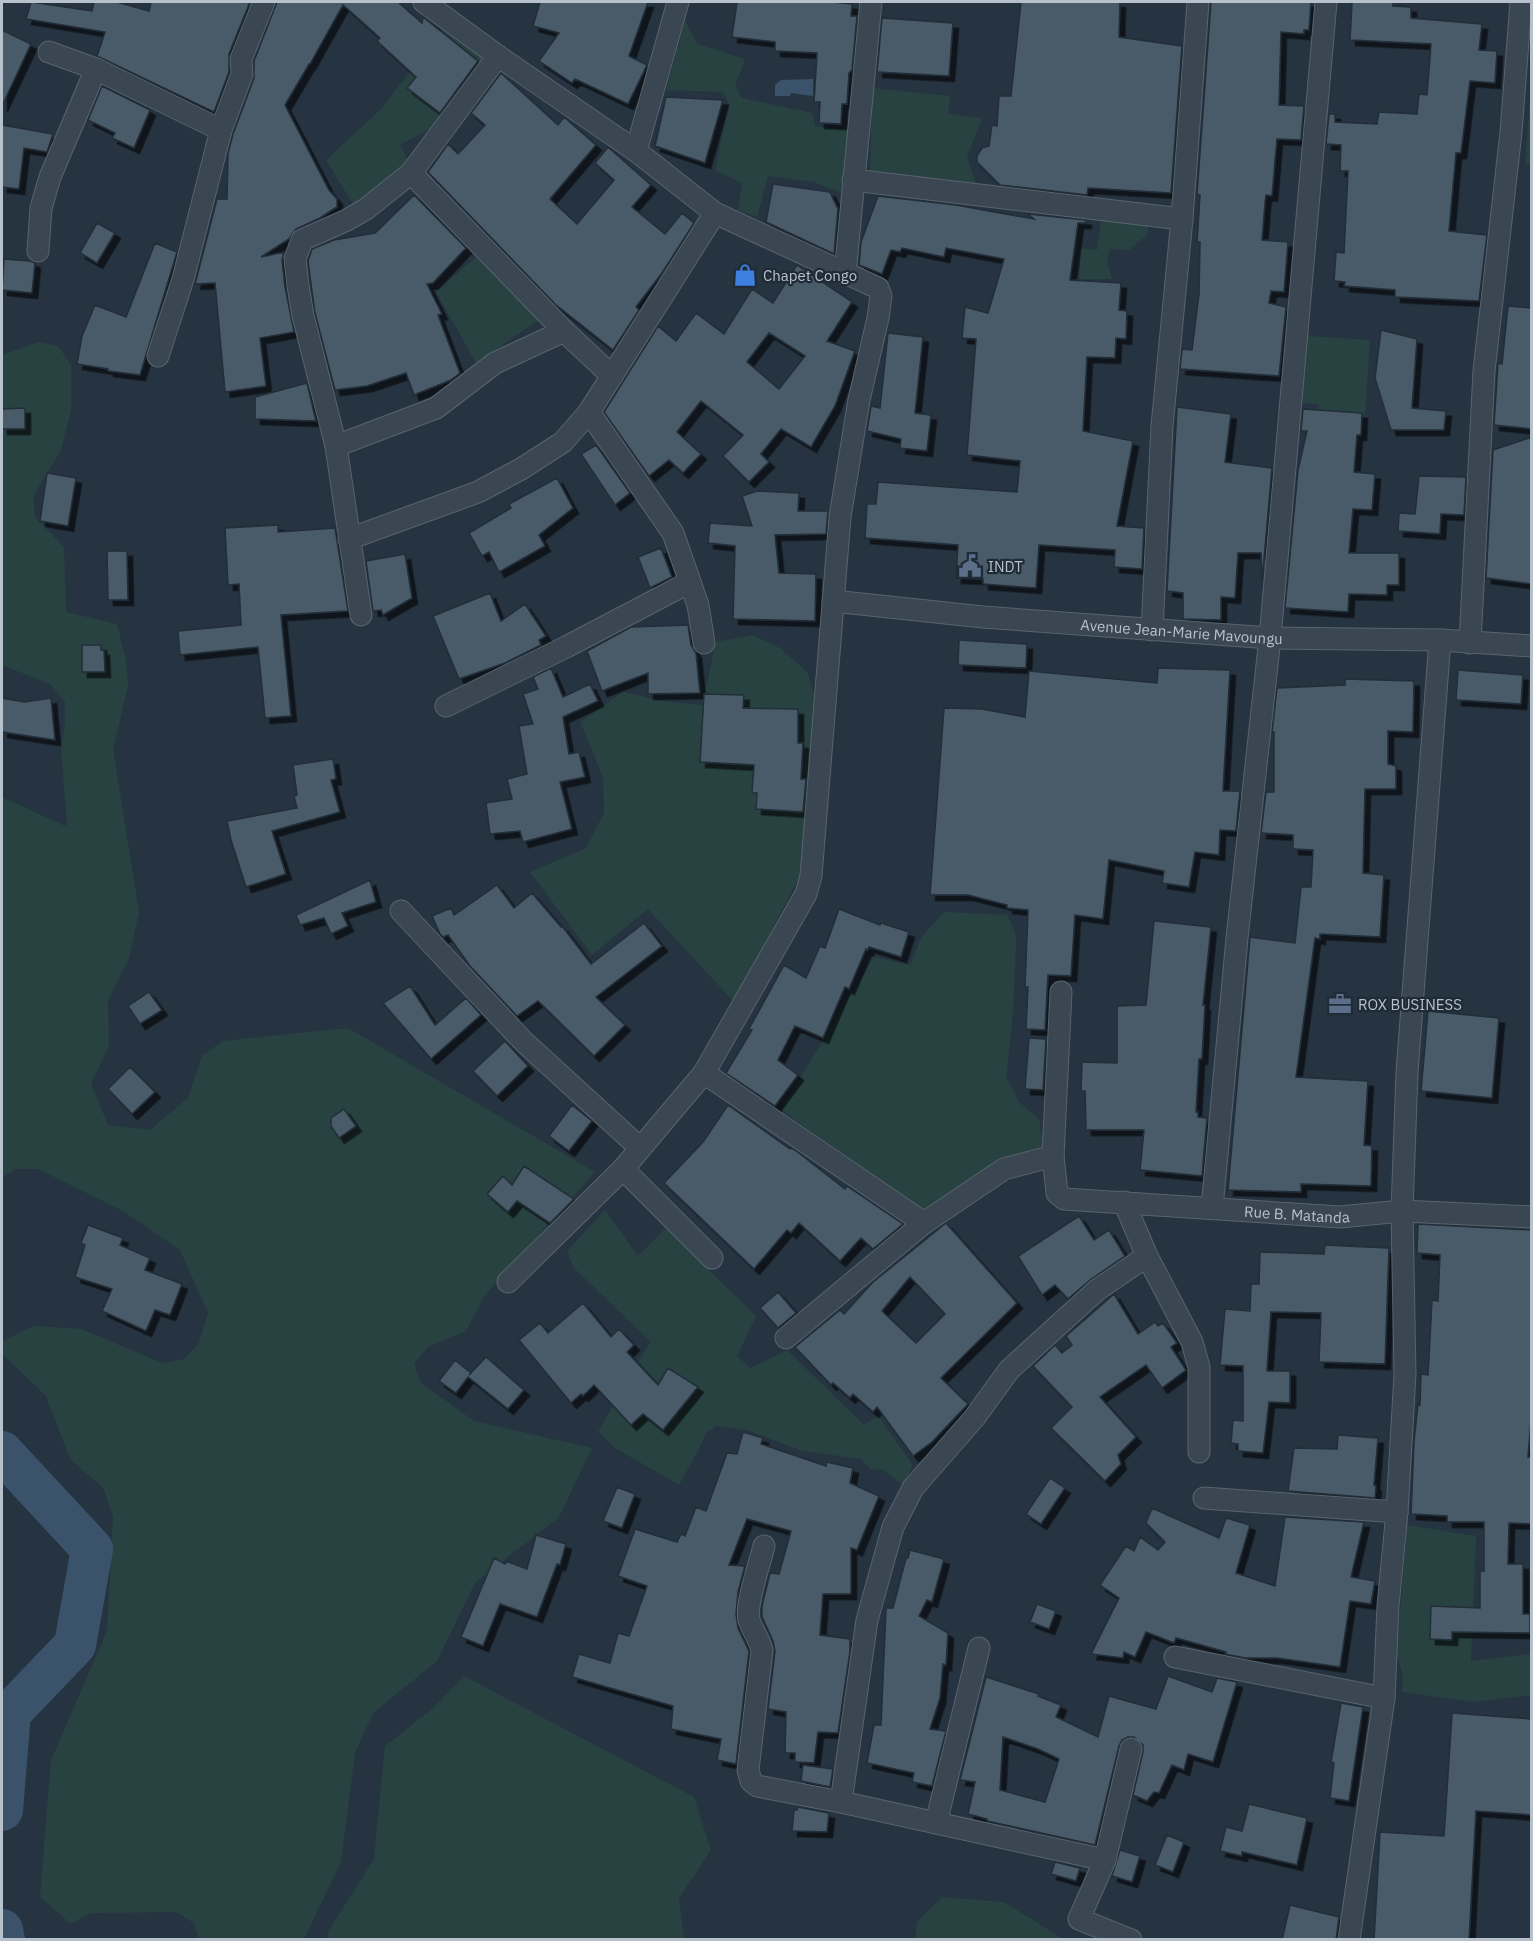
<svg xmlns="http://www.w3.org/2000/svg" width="1533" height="1941" viewBox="0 0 1533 1941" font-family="'IBM Plex Sans',sans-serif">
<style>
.green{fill:#284242}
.water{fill:#3b536a}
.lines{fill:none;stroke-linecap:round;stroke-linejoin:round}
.river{stroke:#3b536a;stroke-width:42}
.building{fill:#4a5a67;stroke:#212d38;stroke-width:1.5;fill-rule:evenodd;filter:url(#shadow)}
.street-casing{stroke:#58646e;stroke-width:23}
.street{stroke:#3a4651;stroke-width:21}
.labels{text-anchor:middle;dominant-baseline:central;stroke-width:4.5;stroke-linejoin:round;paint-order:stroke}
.poi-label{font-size:15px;fill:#b7c1cb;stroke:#1f2b36;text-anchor:start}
.street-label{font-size:15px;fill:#b7c1cb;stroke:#1f2b36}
</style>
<defs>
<filter id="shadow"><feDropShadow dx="5.5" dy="5.5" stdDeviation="0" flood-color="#0009"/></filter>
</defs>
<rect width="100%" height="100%" fill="#263441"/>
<path class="green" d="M685 20 697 44 745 59 735 86 742 98 812 113 815 126 841 130 854 125 844 194 814 182 768 176 757 217 738 210 742 183 715 170 729 104 726 97 721 92 666 90Z
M444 29 487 59 437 125 400 145 410 165 355 207 326 160 379 111Z
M1531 84V165L1525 164Z
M872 88 950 96 948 114 982 118 967 157 977 186 870 173Z
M1102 215 1149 219 1147 235 1129 250 1110 249 1107 262 1112 279H1079L1081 248 1097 250Z
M480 254 540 319 476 363 436 292Z
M1307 336 1370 340 1365 415 1319 412V404L1302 403Z
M38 342 58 346 71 365V411L60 452 33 496 35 517 64 547 66 612 117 624 126 661 128 686 113 749 139 912 129 958 108 1001 109 1046 91 1084 108 1125 150 1130 188 1098 202 1056 223 1041 348 1028 595 1172 485 1295 466 1331 428 1347 414 1364 421 1383 474 1421 592 1448 559 1517 475 1583 437 1661 373 1713 355 1753 341 1862 304 1939H199L194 1923 176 1912 91 1913 71 1924 40 1897 51 1760 107 1631 113 1517 104 1489 70 1459 46 1396 2 1354V1341L34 1326 81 1329 162 1363 184 1359 199 1343 208 1313 180 1250 123 1211 38 1169H15L2 1178V797L67 827 61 747 65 725V702L50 684 2 665V355Z
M752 635 780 648 808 673 814 695 800 876 734 1002 648 909 592 955 530 872 586 848 604 813 603 777 580 722 623 692 664 701 702 705 716 642Z
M944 912 1007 915 1015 931 1016 942 1013 1013 1006 1077 1019 1102 1039 1119 1044 1149 919 1214 781 1109 874 957 910 965 921 938Z
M605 1210 638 1256 666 1228 756 1316 737 1356 750 1368 787 1350 864 1425 878 1415 912 1464 906 1487 883 1470 870 1469 861 1459 802 1451 747 1430 716 1426 706 1433 699 1449 679 1485 615 1448 598 1432 641 1357 651 1342 573 1267 567 1251Z
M1407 1525 1476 1536 1471 1661 1531 1654V1695L1474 1702 1402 1692 1403 1677 1397 1654Z
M464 1676 694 1797 711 1850 679 1898 684 1939H327L329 1930 374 1859 385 1746 431 1710Z
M942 1897 1004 1902 1063 1939H915L917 1922Z"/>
<path class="water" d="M813 79V96L791 93 790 96H775V85L781 80Z"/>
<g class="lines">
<path class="river" d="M2 1452 92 1549 75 1645 10 1713 2 1810
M2 1930 4 1940"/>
</g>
<path class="building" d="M31 2 92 11 94 2H117L149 11 151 2H250L229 54V72L214 112 97 56 105 32 26 19Z
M277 2H398L422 23 423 17 478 61 440 113 407 88 416 77 377 41 380 38 343 5 310 64H309L285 105 329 190 337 199V207L320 218 296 229 289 239 261 257 284 252 282 260 285 287 294 332 260 338 266 386 225 392 215 283 195 284 217 199H227L228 153 233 134 254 78V61Z
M540 2H648L629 56 647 65 628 104 575 79 572 83 539 61 559 33 533 26Z
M737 2H832L852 4 851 16H857L852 70 849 73 847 104H842L841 124 819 123 820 102H814L817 53 775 51V42L732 37Z
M1021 2H1120L1119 37 1182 46 1171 193 1088 188 1087 195 1000 185 977 162V156L982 148 989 146 992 125 997 126 999 96H1011Z
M1211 2H1311L1309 30H1304V34L1281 32 1279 105 1304 106 1301 140 1277 139 1272 196 1266 195 1265 203 1262 240 1288 242 1284 292 1271 291 1269 303 1286 307 1279 376 1180 369 1182 349 1192 350 1199 294 1200 242H1197L1200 195 1197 194Z
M1352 2H1393V6L1411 7V18L1482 24 1479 50 1497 51 1495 83 1470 81 1461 153H1456L1449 231 1487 235 1479 301 1395 297V290L1344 286 1345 282 1334 281 1336 252 1344 253 1348 171H1340L1341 145 1326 144 1329 114H1335V122L1377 124 1379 112 1417 114 1419 94 1427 95 1431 44 1350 40Z
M882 18 953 23 949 76 877 72Z
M2 30 31 44 2 106Z
M501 73 558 125 564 117 596 145 550 199 577 224 614 180 595 163 608 147 651 185 632 207 665 234 682 213 694 223 662 273 636 307 639 310 613 350 556 305 428 172 448 144 458 154 485 125 471 113Z
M102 86 150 110 134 148 112 138 115 133 88 120Z
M666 97 723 100 705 163 655 146Z
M2 125 53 134 47 152 24 148 19 189 2 187Z
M773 184 830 192 838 209 834 254 766 222Z
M414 195 466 248 433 283 427 284 442 314 438 315 460 373 451 380 414 395 406 373 367 386 335 390 315 313 311 284 308 261 312 249 334 240 375 233Z
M878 196 956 205 1034 219 1028 214 1086 220V223H1078L1070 280 1121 283 1119 310 1127 311 1126 339 1116 338 1115 358 1087 357 1083 431 1133 441 1117 526 1144 528 1142 569 1114 567 1115 550 1039 545 1036 588 983 584V579L956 578 958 545 865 538 867 504H876L878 482 1017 492 1020 461 967 455 976 339 962 338 965 307 988 313 1004 259 946 248 944 257 902 248 900 252 891 250 882 274 859 265 861 242Z
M97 223 115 233 97 263 80 253Z
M155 243 177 252 140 375 108 371V369L77 364 82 336 95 305 126 317Z
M4 259 30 261 35 263 32 293 2 290Z
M797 265 852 302 827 341 855 351 835 406 811 447 781 429 761 454 769 462 749 482 723 456 743 435 701 401 677 432 701 454 683 473 669 460 649 476 604 412 658 326 676 341 696 313 724 334 752 289 773 303ZM769 333 805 356 779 389 747 362Z
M1508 306 1532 308V429L1494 425 1498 363 1502 364Z
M1381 330 1417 339 1412 408 1446 411 1444 430H1391L1375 378Z
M888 333 923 337 915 413 931 415 927 451 900 448 901 439 867 431 871 406 880 408Z
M307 383 316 421 255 419V397Z
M1177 407 1231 414 1225 462 1272 468 1262 582 1261 553H1238L1235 598 1221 597V620L1183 619V593L1167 591Z
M25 408V429H2V409Z
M1303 409 1362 413 1361 435H1357L1354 472 1375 474 1372 510 1353 509 1349 553H1399V585H1387V595L1349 594 1348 612 1285 608 1298 470 1307 431H1301Z
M1532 437V584L1486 578 1493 450Z
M596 445 630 493 615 505 581 454Z
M47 473 76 478 68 526 40 521Z
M1419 476 1466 477 1464 515 1441 514 1440 534 1398 531 1399 513 1415 514Z
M557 478 573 508 539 535 545 546 499 572 489 552 482 556 469 533 511 508 509 504Z
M757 491 799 493 798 511H828L826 534 775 535 779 573 816 574 815 621 733 619 735 546 708 543 710 523 752 526 742 496Z
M278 525V532L335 528 348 611 281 615 291 716 265 718 258 647 180 655 178 631 241 625 239 584 228 585 225 528Z
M661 548 672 577 650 588 638 557Z
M107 551H127L128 600H108Z
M405 554 412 598 383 615 381 610 373 611 366 561Z
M490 593 501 621 525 604 546 636 539 640 541 645 505 663 459 679 433 616Z
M688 625 691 645 696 653 700 693 648 694V673L602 691 587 651 631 627Z
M959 640 1027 644 1026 668 958 665Z
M82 645H101V650H104L105 672H82Z
M551 668 563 697 590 684 598 701 563 717 569 754 579 752 585 777 560 782 572 829 523 842 520 831 490 834 486 803 512 799 507 779 527 774 519 726 533 724 523 694 538 689 533 677Z
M1158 668 1230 670 1223 791H1240L1236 831 1220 830 1219 855 1195 852 1189 887 1162 883 1164 871 1109 860 1103 919 1075 915 1071 976 1048 975 1045 1030 1026 1029 1028 987H1025L1028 910 1007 908V905L968 895H930L944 708 982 709 1025 717 1029 671 1157 683Z
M1458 670 1523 675 1521 704 1456 700Z
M1345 679 1414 681 1413 732 1388 731V764L1396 766V789H1365L1363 873 1384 875 1380 937 1320 934V939L1315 938 1296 1077 1368 1081 1364 1145 1372 1146 1371 1186 1301 1184V1192L1228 1190 1250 937 1295 943 1301 887H1311L1313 850 1293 849V835L1261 833 1266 792H1274V732H1272L1277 688 1345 685Z
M704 694 744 695 743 708 798 709V743H803L801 779H806L803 812 756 809 757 793H752L754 765 700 762Z
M2 698 24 702 51 698 55 740 2 732Z
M333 759 336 779 331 780 340 812 272 831 286 874 246 887 231 840 227 821 297 808 294 796 297 795 293 765Z
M370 880 376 902 342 913 348 926 331 934 324 918 300 925 296 915Z
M497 885 514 908 532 893 561 927 562 926 591 964 644 923 662 946 596 997 625 1025 594 1056 538 1001 517 1016 470 966 448 935 443 937 440 934 432 916 451 908 454 915Z
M839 909 880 925 881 923 909 932 901 957 869 947 868 950 866 949 849 989 845 987 823 1038 795 1026 778 1060 798 1075 775 1106 726 1073 752 1030 749 1029 784 965 806 978 820 946 825 948Z
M1154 921 1211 927 1203 1005H1205L1202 1059H1199L1196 1112H1198V1117L1207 1118 1202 1176 1140 1170 1144 1130H1086L1085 1091H1081L1082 1062 1117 1063V1006L1146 1005Z
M410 986 435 1025 466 998 481 1015 431 1059 383 1003Z
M149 992 162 1010 140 1024 128 1006Z
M1428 1011 1499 1018 1492 1098 1421 1091Z
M1029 1038 1046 1039 1043 1090 1025 1089Z
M505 1041 528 1066 497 1096 473 1071Z
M130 1067 155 1092 132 1114 108 1089Z
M572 1105 592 1121 569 1151 549 1136Z
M728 1105 790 1149 791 1148 795 1150 845 1189 847 1186 903 1224 873 1249 861 1238 840 1261 799 1223 791 1233 787 1230 754 1269 664 1183 703 1142Z
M344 1109 356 1126 339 1138 331 1126V1118Z
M524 1166 574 1199 550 1223 517 1201 508 1212 487 1194 503 1176 512 1185Z
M1079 1216 1094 1240 1109 1230 1125 1256 1090 1280 1068 1299 1055 1285 1042 1295 1018 1256Z
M946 1223 1017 1303 941 1378 968 1404 932 1442 913 1456 877 1407 873 1412 853 1394 850 1398 833 1383 831 1385 795 1347 840 1310 844 1314 873 1282ZM910 1277 945 1314 916 1343 882 1311Z
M1418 1224 1532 1230V1409L1528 1457H1532V1524L1509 1523 1508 1564H1523V1614H1530V1633L1452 1632V1640L1430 1639 1431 1606 1480 1608V1571H1484V1522H1447V1516L1411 1514 1414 1442 1418 1404 1420 1405 1421 1374 1428 1375 1432 1300 1438 1301 1440 1255 1417 1253Z
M88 1225 123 1238 120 1245 150 1258 145 1270 182 1284 170 1315 155 1310 146 1331 102 1311 112 1289 75 1277 85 1245 81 1243Z
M1325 1245 1389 1248 1385 1364 1319 1362 1321 1313 1271 1312 1267 1371H1290V1403L1269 1402 1263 1453 1238 1451V1444L1231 1443 1233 1420 1243 1421V1366L1220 1365 1225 1309 1250 1311 1251 1284H1259L1260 1252 1324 1254Z
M778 1292 796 1313 778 1328 760 1308Z
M1114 1294 1138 1334 1155 1322 1158 1326 1163 1323 1177 1343 1171 1347 1186 1370 1162 1388 1146 1365 1100 1397 1136 1437 1118 1455 1121 1464 1105 1481 1051 1428 1072 1407 1033 1366 1055 1345 1062 1353 1072 1345 1066 1336Z
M583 1303 611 1337 619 1329 634 1345 627 1352 658 1385 668 1368 698 1387 663 1430 643 1414 631 1425 594 1385 583 1396 581 1394 571 1403 519 1340 540 1323 548 1333Z
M486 1357 524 1390 508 1409 468 1377 456 1393 439 1381 455 1360 471 1373 469 1375Z
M743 1432 763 1438 761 1444 826 1466 827 1462 853 1468 850 1483 879 1496 857 1550 851 1548V1594H823L820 1635 850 1639V1651L838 1733 818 1732 814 1763 795 1762V1753H785L786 1712 768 1709 775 1651 773 1641 762 1617V1606L770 1573 779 1574 791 1531 747 1519 729 1565 745 1566 738 1592 736 1614 738 1628 749 1651 736 1764 717 1760 721 1739 671 1729 673 1706 572 1677 579 1654 610 1663 618 1633 629 1636 647 1586 618 1576 635 1529 677 1542 681 1534 685 1536 696 1507 706 1511 727 1453 737 1454Z
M1338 1435 1378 1438 1374 1485 1376 1486 1375 1498 1288 1491 1294 1448 1337 1449Z
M1050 1478 1065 1488 1041 1524 1026 1514Z
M617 1487 635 1494 622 1528 603 1521Z
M1152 1508 1219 1538 1226 1518 1250 1525 1236 1573 1275 1586 1285 1517 1364 1522 1351 1577 1375 1581 1371 1604 1350 1601 1340 1667 1277 1658H1245L1225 1654 1226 1652 1176 1638 1174 1643 1146 1632 1135 1657 1124 1652 1123 1658 1091 1654 1119 1598 1100 1585 1126 1546 1134 1551 1140 1537 1158 1550 1165 1542 1146 1523Z
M536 1535 566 1544 560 1565 557 1564 537 1617 500 1604 483 1646 461 1637 494 1558 505 1564 506 1561 527 1569Z
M910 1550 944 1559 932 1602 927 1600 919 1616 948 1633 946 1665 943 1664 940 1698 930 1729 946 1731 932 1786 912 1782 914 1773 867 1763 874 1725H881L886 1608H893L906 1558H908Z
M1037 1604 1056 1611 1049 1629 1030 1622Z
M1168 1676 1212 1692 1217 1678 1237 1682 1213 1762 1188 1754 1184 1770 1172 1765 1159 1793 1154 1792 1147 1801 1133 1795 1143 1752V1745L1134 1737H1128L1122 1740 1119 1746 1095 1845 987 1821V1819L968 1814 975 1782 960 1780 986 1677 1039 1694 1038 1696 1061 1705 1056 1717 1098 1737 1109 1696 1156 1709ZM1003 1737 1038 1749 1059 1759 1045 1802 1000 1790Z
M1341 1703 1363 1707 1349 1801 1330 1798 1334 1763 1331 1762Z
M1452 1713 1532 1719V1815L1476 1811 1469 1940H1374L1380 1832 1444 1836Z
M803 1765 833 1769 830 1787 801 1781Z
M1249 1804 1307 1818 1297 1865 1242 1852V1856L1220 1851 1226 1827 1242 1831Z
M798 1807 829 1813 827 1832 792 1831 794 1810H797Z
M1167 1835 1184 1842 1173 1872 1155 1865Z
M1120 1850 1140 1856 1132 1882 1112 1876Z
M1055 1862 1080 1868 1076 1881 1051 1874Z
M1290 1905 1339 1917 1336 1940H1282Z"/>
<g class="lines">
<g class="street-casing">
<g id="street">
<path d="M424 2 498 56 636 151 715 213 878 288 881 296 878 318 859 400 840 517 811 876 806 894 704 1073 623 1169 508 1282"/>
<path d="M49 52 96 69 221 130"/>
<path d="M636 151 678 2"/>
<path d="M411 173 564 331 612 376"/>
<path d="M853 180 1182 219"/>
<path d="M38 251 41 208 50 177 96 69"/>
<path d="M845 274 871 2"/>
<path d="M158 356 183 279 221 130 242 74 241 59 264 2"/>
<path d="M589 412 673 533 698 605 704 643"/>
<path d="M336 446 436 408 495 363 564 331"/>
<path d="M349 539 478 492 521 469 563 442 589 412 715 213"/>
<path id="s1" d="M833 601 983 617 1270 638 1440 640 1532 646"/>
<path d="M361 615 336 446 303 316 298 286 295 259 302 240 347 220 366 209 411 173 498 56"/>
<path d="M1152 630 1162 426 1182 219 1198 2"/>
<path d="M1470 643 1484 371 1511 132 1521 2"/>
<path d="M446 706 566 647 690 582"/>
<path d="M401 911 523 1041 640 1148"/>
<path id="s2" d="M1061 992 1053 1156 1057 1193 1064 1199 1340 1217 1402 1211 1532 1217"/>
<path d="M704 1073 924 1223"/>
<path d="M623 1169 712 1258"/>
<path d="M1124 1202 1147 1256 1192 1342 1199 1367V1452"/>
<path d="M1212 1208 1237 938 1270 638 1326 2"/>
<path d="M786 1338 924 1223 1004 1169 1053 1156"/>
<path d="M1204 1498 1397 1512"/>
<path d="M764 1546C760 1563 745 1604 749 1620 752 1630 759 1639 762 1650L748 1770 751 1781 757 1786 841 1802 1105 1860 1079 1919 1131 1940"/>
<path d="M1175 1657 1384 1698"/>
<path d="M841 1802 867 1620 893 1527 913 1488 975 1417 1009 1370 1097 1290 1147 1256"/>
<path d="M936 1823 979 1648"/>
<path d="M1105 1860 1131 1749"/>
<path d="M1349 1940 1384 1698 1388 1606 1397 1512 1405 1374 1402 1211 1407 1072 1440 640"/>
</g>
</g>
<use href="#street" class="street"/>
</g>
<defs>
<g id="shop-bare" transform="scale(1.8)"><path d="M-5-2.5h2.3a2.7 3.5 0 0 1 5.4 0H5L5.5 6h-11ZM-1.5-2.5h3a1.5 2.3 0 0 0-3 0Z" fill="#3f7fe0" stroke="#1f2b36" stroke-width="2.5" paint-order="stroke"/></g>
<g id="civic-bare" transform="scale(1.8)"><path d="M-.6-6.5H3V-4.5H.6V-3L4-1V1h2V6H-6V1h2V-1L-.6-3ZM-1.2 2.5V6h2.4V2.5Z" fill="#5c6f8a" stroke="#1f2b36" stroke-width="2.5" paint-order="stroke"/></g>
<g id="office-bare" transform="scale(1.8)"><path d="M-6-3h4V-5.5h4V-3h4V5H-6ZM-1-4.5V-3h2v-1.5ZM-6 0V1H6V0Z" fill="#5c6f8a" stroke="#1f2b36" stroke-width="2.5" paint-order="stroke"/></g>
</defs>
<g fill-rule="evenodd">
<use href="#shop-bare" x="745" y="275"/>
<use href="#civic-bare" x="970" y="566"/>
<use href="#office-bare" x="1340" y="1004"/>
</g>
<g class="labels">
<g class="poi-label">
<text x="763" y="275">Chapet Congo</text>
<text x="988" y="566">INDT</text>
<text x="1358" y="1004">ROX BUSINESS</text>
</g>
<g class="street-label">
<text stroke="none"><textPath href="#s1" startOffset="350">Avenue Jean-Marie Mavoungu</textPath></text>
<text stroke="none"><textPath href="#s2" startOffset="444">Rue B. Matanda</textPath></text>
</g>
</g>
<rect width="1533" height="1941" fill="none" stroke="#b7c1cb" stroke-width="6"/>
</svg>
